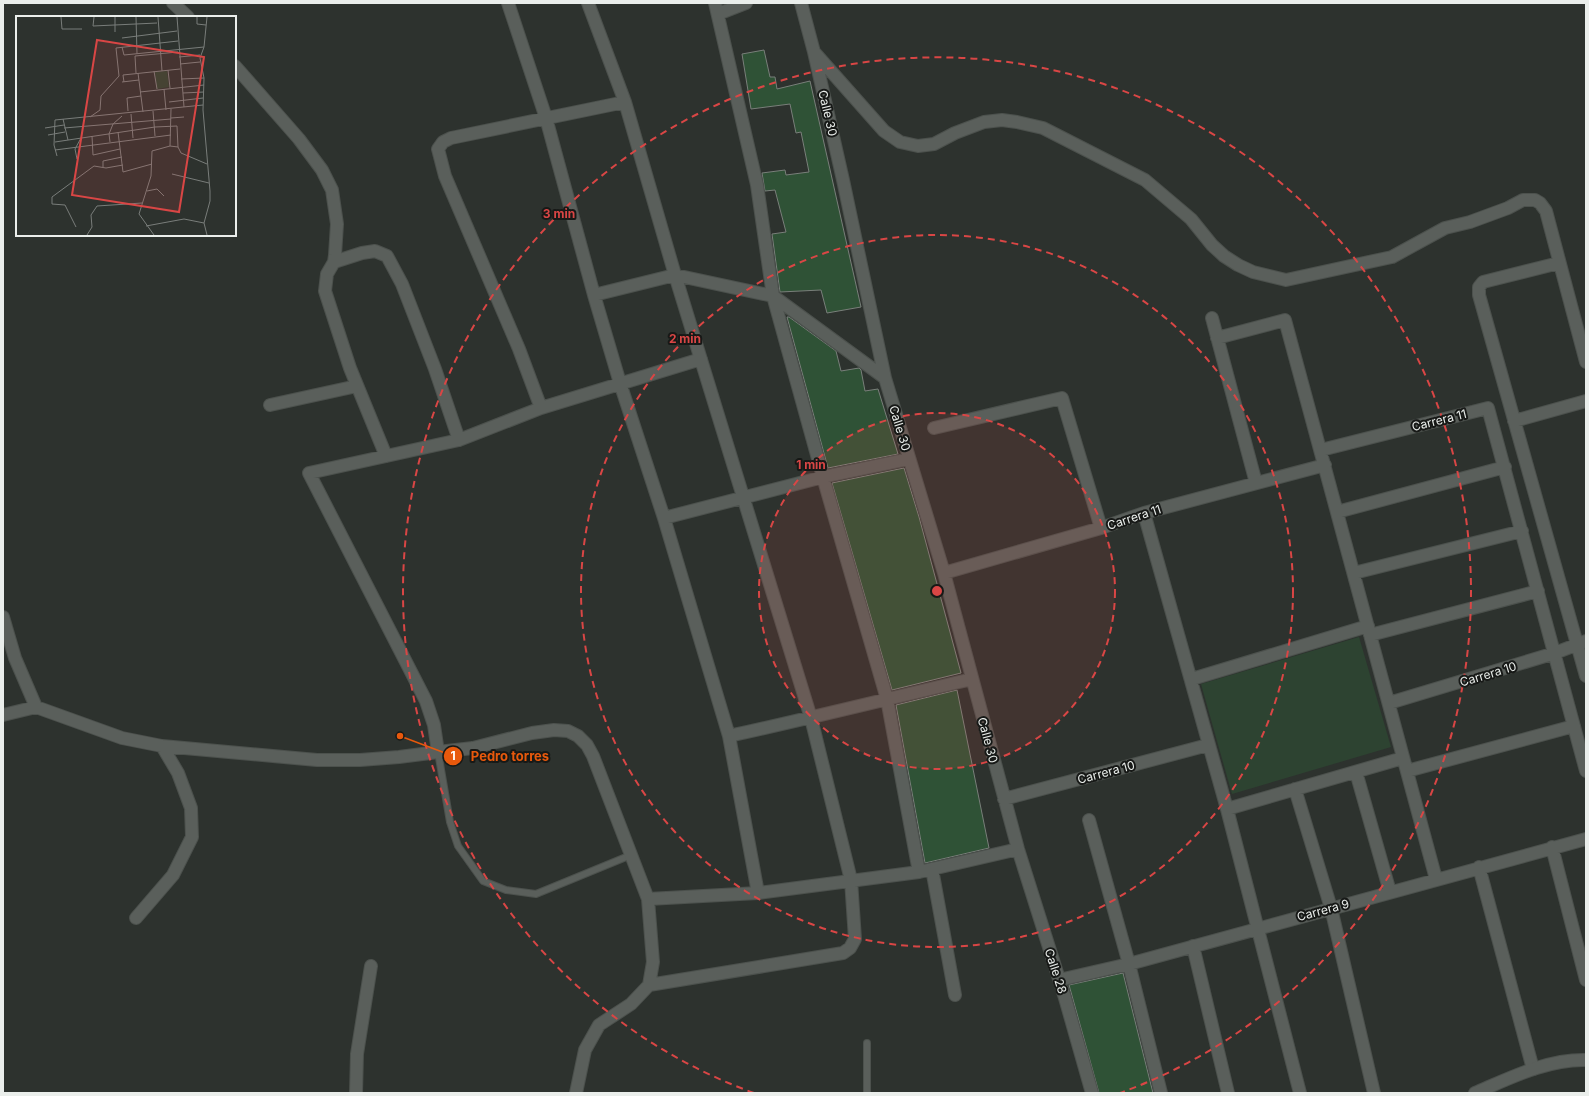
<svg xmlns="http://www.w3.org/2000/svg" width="1589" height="1096" viewBox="0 0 1589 1096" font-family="Inter,sans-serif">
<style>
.green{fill:#2d4331}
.building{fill:#2f5236;stroke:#797f7a}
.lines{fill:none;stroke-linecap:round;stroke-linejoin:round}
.lane-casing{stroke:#4c514d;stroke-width:8}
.street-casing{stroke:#4c514d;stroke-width:14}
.secondary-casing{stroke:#4c514d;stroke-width:14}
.lane{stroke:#5a5f5b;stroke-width:6}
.street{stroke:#5a5f5b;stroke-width:12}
.secondary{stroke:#5a5f5b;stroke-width:12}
.ring{fill:none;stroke:#d94645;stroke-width:2;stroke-dasharray:7 5}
.labels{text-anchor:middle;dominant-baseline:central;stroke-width:4;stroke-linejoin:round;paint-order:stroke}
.street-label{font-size:12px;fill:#eaeeeb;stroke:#171917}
.inset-road{fill:none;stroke:#797d7a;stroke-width:1}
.view{fill:#d94645;fill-opacity:0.15;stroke:#d94645;stroke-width:2}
.inset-edge{fill:none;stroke:#eaeeeb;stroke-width:2}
.centre{fill:#d94645;stroke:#171917;stroke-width:2}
.ring-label{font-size:12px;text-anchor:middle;font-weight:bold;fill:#d94645;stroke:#171917;stroke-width:4;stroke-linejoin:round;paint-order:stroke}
.leader{fill:none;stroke:#e8590c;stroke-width:1.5}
.callout-dot{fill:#e8590c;stroke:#171917;stroke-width:1.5}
.mark-label{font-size:12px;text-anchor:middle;font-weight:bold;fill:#fff}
.callout-label{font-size:13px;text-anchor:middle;font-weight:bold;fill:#e8590c;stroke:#171917;stroke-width:4;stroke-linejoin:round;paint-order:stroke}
</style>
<rect width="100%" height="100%" fill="#2d322e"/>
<path class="green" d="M1359 637 1391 747 1232 794 1201 684Z"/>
<path class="building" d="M764 50 770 77H775L777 89 810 81 861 307 827 313 821 290 780 292 772 234 786 232 775 190 765 191 762 173 785 170 786 175 809 172 801 132 796 133 790 104 751 109 742 54Z
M787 317H789L836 351 841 371 859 368 861 370 865 391 878 389 898 454 828 468Z
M904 468 919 517 961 673 892 690 832 483Z
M957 690 989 848 925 863 896 705Z
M1123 973 1153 1093H1099L1069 985Z"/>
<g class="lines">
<g class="lane-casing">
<path id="lane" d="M438 752 450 822 458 846 483 881 506 890 536 894 631 855
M867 1043V1093"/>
</g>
<g class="street-casing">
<path id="street" d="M173 3 188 17
M508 3 546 118 594 295 620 383 664 518 729 736 758 893
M588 3 625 102 675 275 811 718 851 880 855 939 850 948 843 953 649 985
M715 3 757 185 773 296 823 477 887 699 919 872
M801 3 814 52 843 180 885 378 944 573 1018 849 1065 998 1092 1093
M718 14 746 3
M814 52 884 131 900 142 918 146 934 144 955 133 984 122 1002 120 1017 122 1043 128 1145 180 1191 219 1212 245 1224 256 1238 265 1253 272 1286 280 1392 257 1445 228 1470 222 1508 208 1523 200H1535L1540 203 1546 211 1586 362
M235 66 299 139 322 170 332 190 337 224 335 255 334 262 327 274 325 291 350 368 386 456
M334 262 362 253 375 251 387 256 402 284 435 369 459 440
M1559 263 1483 282 1479 287V295L1586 676
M594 295 675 275 773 296 885 378
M1212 318 1256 483
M1217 338 1285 320 1436 879
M270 405 357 386
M541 408 519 349 445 176 438 149 443 142 451 138 625 102
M1514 421 1586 401
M934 428 1062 398 1101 528
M1321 450 1488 408 1586 771
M1337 512 1505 467
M1144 513 1227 809 1300 1093
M664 518 823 477 909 459
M944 573 1101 528 1144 513 1325 465
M1354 573 1522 531
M3 617 15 658 36 707
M1370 635 1538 591
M1192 679 1368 626
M1389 703 1555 653 1586 641
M3 715 36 707 122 738 162 746 317 760H360L399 757 438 752 473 748 532 733 554 730 568 731 578 736 587 745 593 756 648 899 653 962 649 985 631 1004 599 1025 585 1050 576 1093
M729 736C811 718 891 698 972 679
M438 752 434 725 426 701 309 473 459 440 541 408 701 359
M1407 771 1574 726
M1356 772 1390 892
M1295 789 1331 908 1374 1093
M1004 799 1208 745
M1227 809 1403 758
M1089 820 1129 964 1161 1093
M1552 847 1586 980
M1479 867 1533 1069
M932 869 955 995
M648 899 758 893 919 872 1018 849
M136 918 173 875 192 837 191 808 178 773 162 746
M1193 946 1228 1093
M1059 980 1129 964 1586 839
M356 1093 357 1054 371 966"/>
</g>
<g class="secondary-casing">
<path id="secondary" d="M1475 1093C1510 1078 1547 1059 1586 1060"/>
</g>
<use href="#lane" class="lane"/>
<use href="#street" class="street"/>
<use href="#secondary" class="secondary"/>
</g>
<circle cx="937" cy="591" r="178" fill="#d94645" fill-opacity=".12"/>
<g class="ring">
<circle cx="937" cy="591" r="178"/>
<circle cx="937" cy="591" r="356"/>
<path d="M754 1093A534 534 0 1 1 1120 1093"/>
</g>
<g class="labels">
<g class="street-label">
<text transform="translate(828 113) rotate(77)">Calle 30</text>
<text transform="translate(1439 420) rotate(-14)">Carrera 11</text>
<text transform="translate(900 428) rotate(73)">Calle 30</text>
<text transform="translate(1134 517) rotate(-18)">Carrera 11</text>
<text transform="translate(1488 674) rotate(-17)">Carrera 10</text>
<text transform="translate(988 740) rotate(75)">Calle 30</text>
<text transform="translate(1106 772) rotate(-15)">Carrera 10</text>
<text transform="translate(1323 910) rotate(-15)">Carrera 9</text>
<text transform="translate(1056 971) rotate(72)">Calle 28</text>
</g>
</g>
<g transform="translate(16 16)">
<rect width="220" height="220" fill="#2d322e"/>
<path d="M151 55 153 71 141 73 139 56Z" fill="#2d4331"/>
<path class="inset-road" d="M45 1 46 13H66M78 1 77 10 141 7M99 1V16M120 1 121 38M142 1 146 55M161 1 168 91M181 1V8L190 9M106 22 161 15M106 31 108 39 188 31M163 41 184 39M164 48 184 46M152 54 154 72M138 55 141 73M120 57 119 40 162 36M122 57 127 96M165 63 188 62M106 66 123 64M108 66 107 59 164 53M148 73 150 94M124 76 188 69M167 77 188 76M153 86 187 82M112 95 111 82 125 80M137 95 139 120M115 98 117 122M74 101 84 94 85 80 103 60 100 32 162 25M155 102 168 101M47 103 52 124M29 112 48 109M48 112 155 103M102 116 107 156 136 148M32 119 49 116M76 120 77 139 104 133M39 126 139 111 161 110 162 131 165 137 191 148M94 126 93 118 97 108 106 100M154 130 155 93M39 134 155 119M41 140 38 129 39 104 187 89M61 143 59 133 65 122M87 151V145L106 141M156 158 193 167M131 175 141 173 148 180M130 210 168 203 188 207M60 211 49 189 36 188V181L78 150 90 152 107 149M71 219 76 211 75 199 81 190 126 187M138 219 123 198 135 160 136 135 154 130 162 131M191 219 188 207 194 185V175L187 94 188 62 184 42 188 31 191 1"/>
<path class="view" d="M81 24 188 41 163 196 56 179Z"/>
<rect width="220" height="220" class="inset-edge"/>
</g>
<circle cx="937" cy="591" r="6" class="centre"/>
<g class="ring-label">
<text x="559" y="218">3 min</text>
<text x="685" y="343">2 min</text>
<text x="811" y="469">1 min</text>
</g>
<path class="leader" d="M400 736L453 756"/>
<g class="callout-dot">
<circle cx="400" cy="736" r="4"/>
<circle cx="453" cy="756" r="10"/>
</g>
<g class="mark-label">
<text x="453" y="760">1</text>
</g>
<g class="callout-label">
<text x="510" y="761">Pedro torres</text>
</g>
<rect width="1589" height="1096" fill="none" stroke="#eaeeeb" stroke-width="8"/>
</svg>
